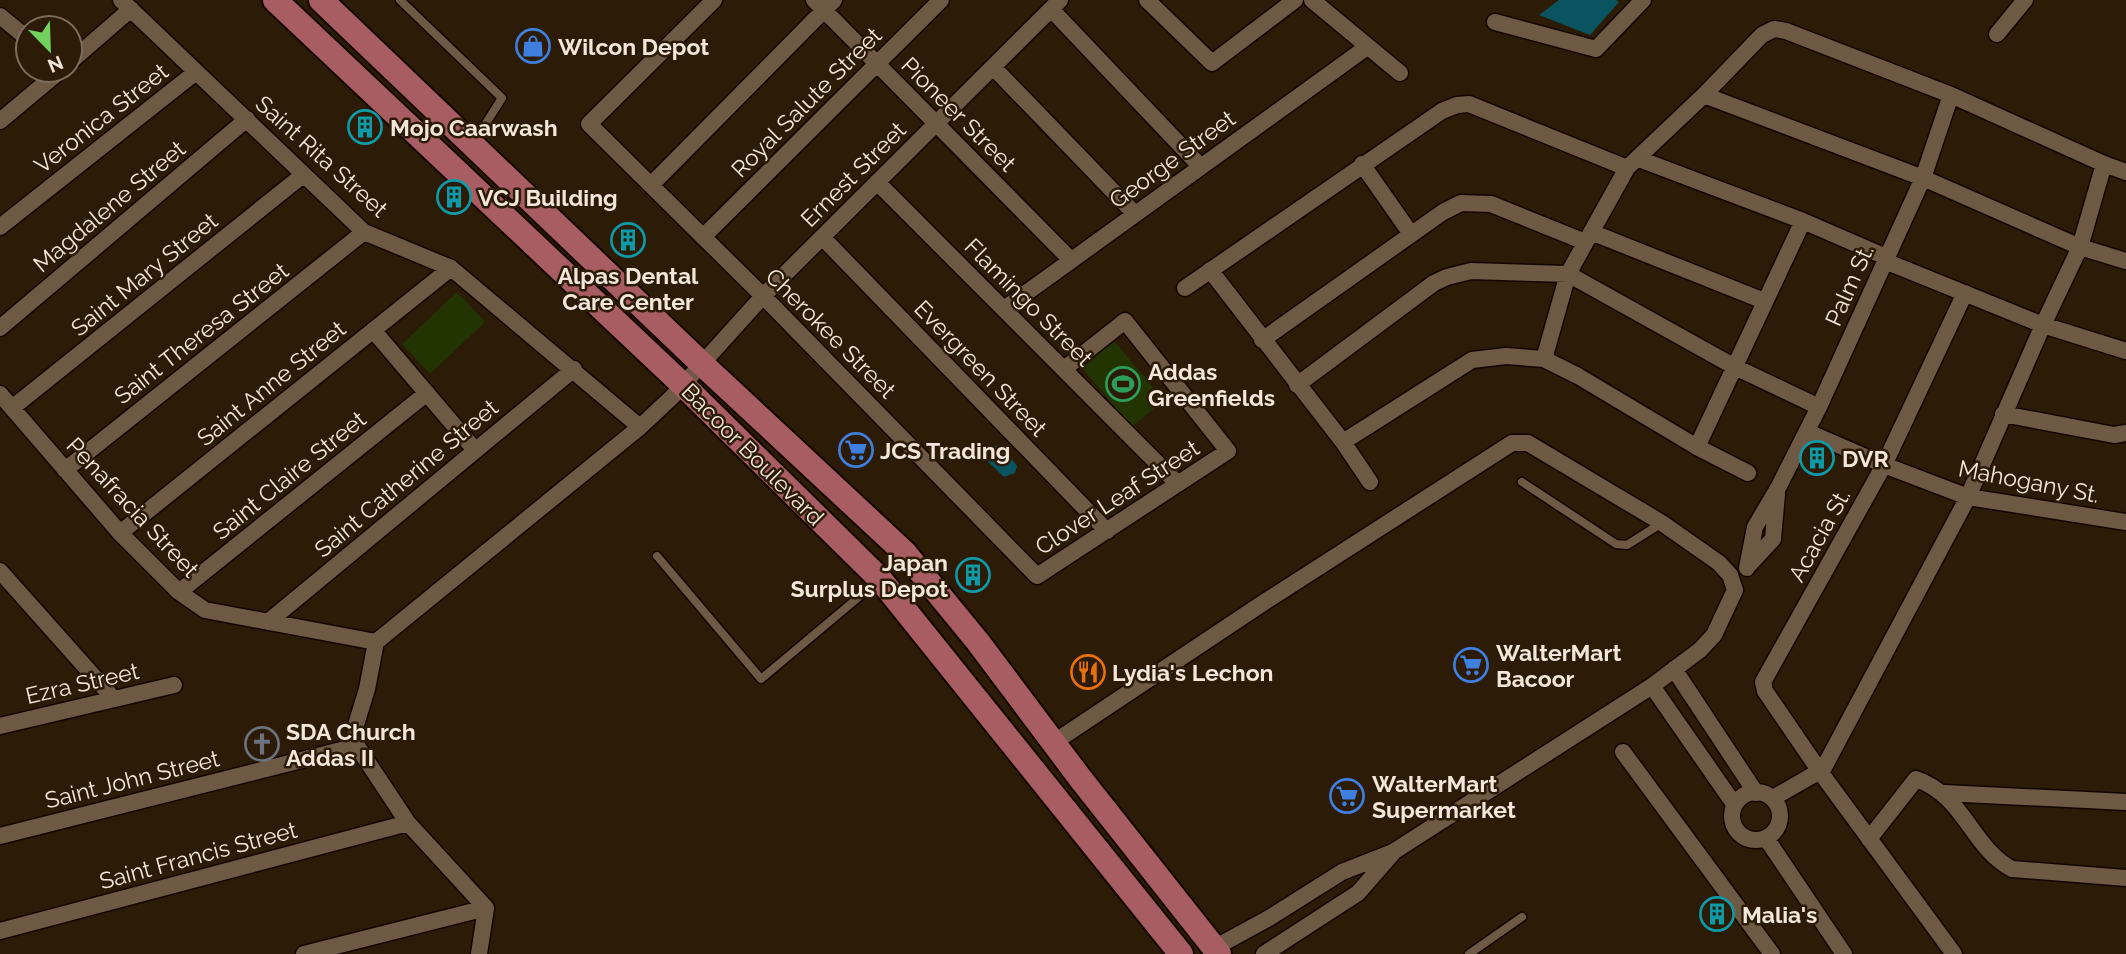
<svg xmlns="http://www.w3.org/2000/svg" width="2126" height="954" viewBox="0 0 2126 954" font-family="Raleway,sans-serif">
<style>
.green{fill:#223402}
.water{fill:#0a5462}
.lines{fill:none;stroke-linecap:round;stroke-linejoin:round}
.service-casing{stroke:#140500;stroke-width:11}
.minor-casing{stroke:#140500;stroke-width:19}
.primary-casing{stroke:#140500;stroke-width:28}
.service{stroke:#6d5944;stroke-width:8}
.minor{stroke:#6d5944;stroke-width:16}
.primary{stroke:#a75d61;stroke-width:24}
.labels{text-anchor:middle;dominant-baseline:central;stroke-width:5;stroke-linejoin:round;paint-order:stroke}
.poi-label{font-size:23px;font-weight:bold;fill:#f3e7db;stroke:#2c1b07;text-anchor:start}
.street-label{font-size:23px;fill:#f3e7db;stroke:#2c1b07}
</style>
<rect width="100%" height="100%" fill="#2c1b07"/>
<path class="green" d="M457 292 485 322 430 374 402 344Z
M1114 341 1164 400 1132 427 1082 368Z"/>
<path class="water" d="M1559 0H1616L1619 2 1590 35 1539 15Z
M996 445 1007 453 1017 466 1015 473 1004 477 982 456Z"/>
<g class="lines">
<g class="service-casing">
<path id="service" d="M400 0 502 98 474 142
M1522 482 1616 544 1627 545 1662 523
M657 556 761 679 878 581
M1469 954 1522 917"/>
</g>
<g class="minor-casing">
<path id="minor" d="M121 0 364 232 451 268 640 427
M714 0 589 124 763 296 1037 576 1228 451 1125 321 1064 369
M814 0 1071 260
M1147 0 1212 63 1295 0
M1312 0 1400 73
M1051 9 1201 167
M0 16 28 39
M1495 22 1596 49 1643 0
M1997 34 2025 0
M70 62 131 9
M993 67 1135 214
M1704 95 1923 178 2080 247 2126 261
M0 121 61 70
M1639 159 1803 221 1886 257
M1362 164 1411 234
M877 182 1178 484
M651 185 834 0
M0 227 196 72
M1591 232 1764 301
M703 237 941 0
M822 237 1107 531
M1885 261 2043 325 2126 351
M1210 270 1343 442 1370 482
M1185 288 1442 111 1457 105 1469 104 1627 168
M1004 309 1367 47
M0 328 247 119
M373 330 475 450
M1262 340 1443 212 1461 203 1491 204 1585 242
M1544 359 1568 274 1627 168 1704 95 1762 35 1774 29 1786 31 1951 95 2104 164 2126 172
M1297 385 1434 283 1447 277 1471 271 1568 274 1735 367 1819 407
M0 394 120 533 179 592 205 610 376 642
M12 408 303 175
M2003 414 2114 435 2126 433
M1808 432 1884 465 1968 497 2126 522
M1343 442 1472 360 1506 356 1544 359 1578 376 1697 447
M65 470 364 232
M1748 473 1697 447 1803 221
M120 533 451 268
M1747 567 1773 539 1777 494
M1747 568 1755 527 1778 488 1819 407 1923 178 1951 95
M0 571 113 698
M179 592 427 393
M268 622 574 369
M376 642 640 427 672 397 763 296 1060 0
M376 642 367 689 355 728 357 746 408 823 486 908 479 954
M1674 669 1756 793
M1652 686 1734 804
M0 726 174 685
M1053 743 1266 601 1512 443H1528L1662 523 1719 563 1730 575 1735 590 1714 635 1700 650 1652 686 1393 852 1342 872 1269 918 1214 948
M1623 752 1772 954
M1732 816a24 24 0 1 1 48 0a24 24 0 1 1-48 0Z
M1944 793 2126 802
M1773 798 1813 775 1821 773 1968 497 2043 325 2080 247 2104 164
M0 836 357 746
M1766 838 1844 954
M1869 839 1916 779C1965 796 1971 847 2012 869L2126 878
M0 931 408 823
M304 954 486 908
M1264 954 1358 893 1392 854
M1954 954 1821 773 1765 691 1763 682 1884 465 1965 293"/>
</g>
<g class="primary-casing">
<path id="primary" d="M275 0 682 384 880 579 1181 954
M321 0 702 364 905 553 978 642 1080 778 1219 954"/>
</g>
<use href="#service" class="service"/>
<use href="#minor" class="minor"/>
<use href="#primary" class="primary"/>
</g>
<defs>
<g id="shop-ring" transform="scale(1.75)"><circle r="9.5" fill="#2c1b07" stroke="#3f7fe0" stroke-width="1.5"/><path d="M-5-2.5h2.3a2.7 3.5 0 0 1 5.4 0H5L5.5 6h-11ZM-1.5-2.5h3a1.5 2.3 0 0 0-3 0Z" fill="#3f7fe0"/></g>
<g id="building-ring" transform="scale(1.75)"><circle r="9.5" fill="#2c1b07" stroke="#0f9aa8" stroke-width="1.5"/><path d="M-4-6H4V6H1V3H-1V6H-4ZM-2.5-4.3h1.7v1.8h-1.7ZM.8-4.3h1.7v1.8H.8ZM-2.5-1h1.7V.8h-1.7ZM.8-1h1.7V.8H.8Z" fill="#0f9aa8"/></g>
<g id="stadium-ring" transform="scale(1.75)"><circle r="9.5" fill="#2c1b07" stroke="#2e9e5b" stroke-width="1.5"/><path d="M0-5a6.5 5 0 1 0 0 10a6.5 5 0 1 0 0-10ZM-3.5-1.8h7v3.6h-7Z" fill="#2e9e5b"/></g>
<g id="supermarket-ring" transform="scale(1.75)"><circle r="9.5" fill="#2c1b07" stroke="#3f7fe0" stroke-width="1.5"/><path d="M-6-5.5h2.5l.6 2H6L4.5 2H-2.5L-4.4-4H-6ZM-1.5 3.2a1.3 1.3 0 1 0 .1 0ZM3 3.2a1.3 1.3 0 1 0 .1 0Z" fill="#3f7fe0"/></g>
<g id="restaurant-ring" transform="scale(1.75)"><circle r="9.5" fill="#2c1b07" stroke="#e8710a" stroke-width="1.5"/><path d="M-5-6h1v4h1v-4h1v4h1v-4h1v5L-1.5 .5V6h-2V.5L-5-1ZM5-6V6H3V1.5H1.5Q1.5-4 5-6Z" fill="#e8710a"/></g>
<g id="church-ring" transform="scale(1.75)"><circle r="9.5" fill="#2c1b07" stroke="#6b7280" stroke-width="1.5"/><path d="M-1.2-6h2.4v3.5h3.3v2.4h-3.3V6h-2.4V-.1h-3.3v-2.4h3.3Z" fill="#6b7280"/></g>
</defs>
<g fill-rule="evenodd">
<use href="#shop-ring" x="533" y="46"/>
<use href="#building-ring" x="365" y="127"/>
<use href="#building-ring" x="454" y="197"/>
<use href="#building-ring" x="628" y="240"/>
<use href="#stadium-ring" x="1123" y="384"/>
<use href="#supermarket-ring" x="856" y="450"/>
<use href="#building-ring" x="1817" y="458"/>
<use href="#building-ring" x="973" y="575"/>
<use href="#supermarket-ring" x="1471" y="665"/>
<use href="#restaurant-ring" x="1088" y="672"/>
<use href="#church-ring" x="262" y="744"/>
<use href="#supermarket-ring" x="1347" y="796"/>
<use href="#building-ring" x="1717" y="914"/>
</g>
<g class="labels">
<g class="poi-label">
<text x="558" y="46">Wilcon Depot</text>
<text x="390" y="127">Mojo Caarwash</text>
<text x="478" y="197">VCJ Building</text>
<text x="628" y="275" text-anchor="middle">Alpas Dental<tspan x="628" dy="26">Care Center</tspan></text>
<text x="1148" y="371">Addas<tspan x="1148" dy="26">Greenfields</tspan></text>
<text x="880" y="450">JCS Trading</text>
<text x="1842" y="458">DVR</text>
<text x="948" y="562" text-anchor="end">Japan<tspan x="948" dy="26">Surplus Depot</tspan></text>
<text x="1496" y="652">WalterMart<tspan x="1496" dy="26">Bacoor</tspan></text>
<text x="1112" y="672">Lydia's Lechon</text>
<text x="286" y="731">SDA Church<tspan x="286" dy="26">Addas II</tspan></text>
<text x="1372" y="783">WalterMart<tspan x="1372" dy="26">Supermarket</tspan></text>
<text x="1742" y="914">Malia's</text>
</g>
<g class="street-label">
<text transform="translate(806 102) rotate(-45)">Royal Salute Street</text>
<text transform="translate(959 114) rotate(45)">Pioneer Street</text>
<text transform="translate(101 118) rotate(-38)">Veronica Street</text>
<text transform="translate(322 156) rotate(42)">Saint Rita Street</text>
<text transform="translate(1172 159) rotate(-36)">George Street</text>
<text transform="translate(853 174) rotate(-45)">Ernest Street</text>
<text transform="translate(109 206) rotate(-40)">Magdalene Street</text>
<text transform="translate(144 274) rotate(-39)">Saint Mary Street</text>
<text transform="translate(1849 285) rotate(-66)">Palm St.</text>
<text transform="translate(1029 302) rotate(45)">Flamingo Street</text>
<text transform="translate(201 333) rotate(-38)">Saint Theresa Street</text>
<text transform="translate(831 333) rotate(45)">Cherokee Street</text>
<text transform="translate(981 368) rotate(46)">Evergreen Street</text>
<text transform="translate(271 383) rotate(-39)">Saint Anne Street</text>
<text transform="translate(753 454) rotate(45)">Bacoor Boulevard</text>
<text transform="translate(289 475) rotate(-39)">Saint Claire Street</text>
<text transform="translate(406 478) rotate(-40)">Saint Catherine Street</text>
<text transform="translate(2029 481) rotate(11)">Mahogany St.</text>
<text transform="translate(1117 497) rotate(-33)">Clover Leaf Street</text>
<text transform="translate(133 507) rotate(47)">Penafracia Street</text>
<text transform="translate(1819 535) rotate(-61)">Acacia St.</text>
<text transform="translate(82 683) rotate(-13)">Ezra Street</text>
<text transform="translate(132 779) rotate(-14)">Saint John Street</text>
<text transform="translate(198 855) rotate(-15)">Saint Francis Street</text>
</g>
</g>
<g transform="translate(49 49) rotate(157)"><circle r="33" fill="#2c1b07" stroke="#7c6d5c" stroke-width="2"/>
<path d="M0-5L12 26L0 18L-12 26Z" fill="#71d25e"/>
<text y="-10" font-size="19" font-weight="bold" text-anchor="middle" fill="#f3e7db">N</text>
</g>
</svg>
